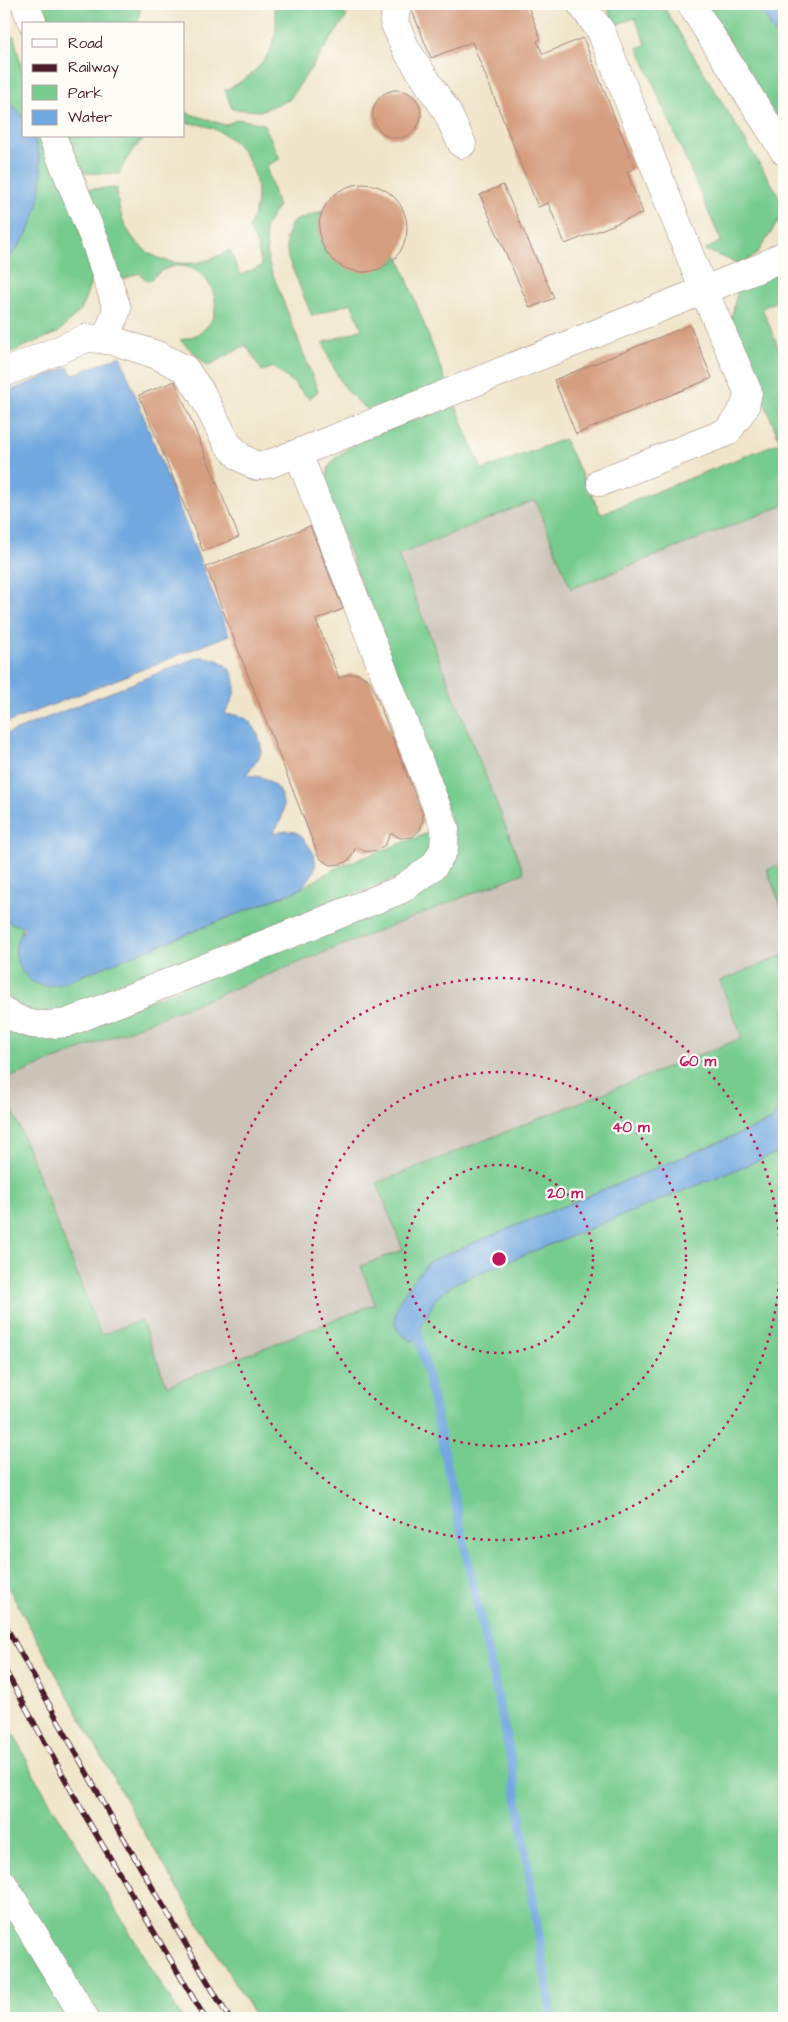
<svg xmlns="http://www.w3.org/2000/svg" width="788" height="2022" viewBox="0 0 788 2022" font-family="'Architects Daughter',sans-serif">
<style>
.industrial{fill:#cbc3b8}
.green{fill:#76cb8e;stroke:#60755c}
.water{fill:#71a8df;stroke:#5e6485}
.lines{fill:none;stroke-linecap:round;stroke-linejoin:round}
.stream{stroke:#71a8df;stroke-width:9}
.building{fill:#d59e80}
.minor-casing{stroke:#9d827a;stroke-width:29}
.minor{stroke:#fff;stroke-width:28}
.rail-casing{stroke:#4a1f2b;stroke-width:5.5}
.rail{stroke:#fdfcf7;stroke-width:4;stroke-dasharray:11;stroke-linecap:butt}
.ring{fill:none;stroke:#c2185b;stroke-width:2.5;stroke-dasharray:2.5 5}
.centre{fill:#c2185b;stroke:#fdfcf7;stroke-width:2.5}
.ring-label{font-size:15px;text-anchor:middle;font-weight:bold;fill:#c2185b;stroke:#fdfcf7;stroke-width:4.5;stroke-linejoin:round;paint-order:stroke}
</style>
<rect width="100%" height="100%" fill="#fdfcf7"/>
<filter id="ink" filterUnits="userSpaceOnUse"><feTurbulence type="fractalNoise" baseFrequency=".02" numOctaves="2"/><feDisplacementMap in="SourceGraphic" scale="10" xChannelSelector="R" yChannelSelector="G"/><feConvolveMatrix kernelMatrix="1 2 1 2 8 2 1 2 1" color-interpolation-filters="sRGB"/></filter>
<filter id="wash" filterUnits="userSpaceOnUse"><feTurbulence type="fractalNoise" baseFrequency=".0096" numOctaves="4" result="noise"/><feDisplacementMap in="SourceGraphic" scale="20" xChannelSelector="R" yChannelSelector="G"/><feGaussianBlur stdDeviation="1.12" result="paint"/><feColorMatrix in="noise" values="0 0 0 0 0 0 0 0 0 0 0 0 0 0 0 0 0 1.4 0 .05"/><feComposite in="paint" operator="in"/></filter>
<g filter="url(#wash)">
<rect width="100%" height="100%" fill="#f0e5ca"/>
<path class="industrial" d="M535 500 571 589 784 505V863L767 870 784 913V955L720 981 742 1038 377 1183 403 1250 376 1304 167 1386 141 1320 102 1335 4 1088V1080L524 873 398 555Z"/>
<path class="green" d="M36 4H141L138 24H41Z
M273 4H329L347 16 289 100 260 111 232 109 225 90C259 76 286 42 273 4Z
M606 4H662L784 204V213L756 255 740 264 705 250 721 241 638 48 646 44 635 18 615 25Z
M706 4H758L784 50V130Z
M14 36 24 78V118L4 95V39Z
M184 112 225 125 238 119 264 124 280 159 266 166 278 207 265 227 268 262 318 391 309 399 291 381 273 367 262 371 246 345 208 366 180 340C253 326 198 228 148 282L139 273 121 280 85 189 117 188C118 252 175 283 230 250L240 275 262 266 257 245 249 228C253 218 257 208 257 198 259 156 226 123 184 123Z
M33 136H44L78 218 92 279 81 310 59 332 4 355V262C38 233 51 177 33 136Z
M66 136H147C134 146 126 159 119 174L81 173Z
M322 211C306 260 363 293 398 255L447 385 369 410C343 393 335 372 323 343L362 329 351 303 312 316 288 258 286 238 292 222Z
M784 270V304L777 301 762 308 784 361 783 404 784 505 571 589 535 500 398 555 524 873 4 1080V1025L25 1037 72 1032 423 890 455 859V832L326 491C327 484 326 471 330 465 345 439 427 416 456 406L482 470 564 439 601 514 780 442 731 319 738 289Z
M436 830 429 853 413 871 57 1014C36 1013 17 1009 4 992V918L11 923 22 926V932L19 937 58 985 300 889 336 868Z
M784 863V913L767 870Z
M784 955V1093L773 1120 430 1261 399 1332 411 1341 419 1338 421 1328 435 1299 455 1283 779 1152 784 1148V2018H256L139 1824 4 1580V1088L101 1335 141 1320 167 1386 375 1304 361 1266 403 1250 377 1183 742 1038 720 981Z
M4 1714 36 1779 182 2018H93L67 1979 4 1866Z
M4 1900 75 2018H4Z"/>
<path class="water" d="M758 4H784V50Z
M4 95 24 118V136H33C51 178 39 232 4 262Z
M120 356 229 635 4 724V393L68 367 72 375Z
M198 657C224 656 243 674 232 700 230 705 227 710 224 714 230 715 237 714 243 717 255 723 264 743 260 755 257 762 250 769 246 775 254 776 263 776 269 781 288 794 287 818 272 833 279 832 287 830 295 832 301 834 303 838 306 842 322 862 316 873 300 889L58 985C53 985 44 987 39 985 16 975 7 945 26 928L11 923 4 918V735Z
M784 1093V1148L779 1152 455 1283 435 1299 421 1328 420 1338 411 1341C408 1338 401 1335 398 1331 384 1310 417 1276 430 1261L773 1120Z"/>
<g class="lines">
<path class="stream" d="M417 1327 510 1754 552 2018"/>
</g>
<g id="blocks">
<path class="building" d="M422 4H527L541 39 537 41 543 54 583 38 635 168 627 172 643 213 565 244 548 203 538 207 472 42 431 58 411 8Z
M373 114a24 24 0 1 1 48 0a24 24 0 1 1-48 0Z
M319 228a44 44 0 1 1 88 0a44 44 0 1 1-88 0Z
M503 185 554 298 530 308 480 195Z
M690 325 712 378 576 434 554 380Z
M175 381 239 537 203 551 139 395Z
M310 526 343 609 316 620 339 678 349 674H359L370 681 422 813 423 820 420 830 412 837 400 838 392 833 390 835 385 845 376 850 366 852 357 847 355 849 350 859 342 864 331 865 323 861 318 855 206 567Z"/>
</g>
</g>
<g filter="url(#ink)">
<use href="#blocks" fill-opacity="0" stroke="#9d827a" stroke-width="1"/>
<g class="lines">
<g class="minor-casing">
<path id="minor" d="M25 4 33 24
M397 4 394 22 407 51 446 110 462 144
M581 4 601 31 704 291 748 392 745 407 727 432 601 482
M691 4 784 151
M52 136 96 244 117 309 106 340
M4 373 87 338 112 340 157 355 185 369 202 394 227 443 240 457 256 466 272 463 298 453 762 267 784 255
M4 1011C29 1028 38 1026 67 1023L400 890 434 866 444 849 445 828 298 453
M4 1885 85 2018"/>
</g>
<use href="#minor" class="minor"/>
<g class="rail-casing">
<path id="rail" d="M4 1623 118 1829 229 2018
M4 1668 87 1819 205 2018"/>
</g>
<use href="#rail" class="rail"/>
</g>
</g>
<g class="ring">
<circle cx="499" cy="1259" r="94"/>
<circle cx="499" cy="1259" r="187"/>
<circle cx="499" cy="1259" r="281"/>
</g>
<circle cx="499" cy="1259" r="8" class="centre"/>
<g class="ring-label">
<text x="698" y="1066">60 m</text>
<text x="631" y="1132">40 m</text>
<text x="565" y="1198">20 m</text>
</g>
<rect width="788" height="2022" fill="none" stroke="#fdfcf7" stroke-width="20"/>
<rect x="22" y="22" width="162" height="115" fill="#fdfcf7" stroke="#b5a4a5"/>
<rect x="32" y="39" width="25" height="8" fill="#ffffff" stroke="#b5a4a5"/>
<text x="68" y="48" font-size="15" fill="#4a1f2b">Road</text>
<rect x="32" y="64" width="25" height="8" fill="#4a1f2b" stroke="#b5a4a5"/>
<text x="68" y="72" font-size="15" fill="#4a1f2b">Railway</text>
<rect x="32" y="85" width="25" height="15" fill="#76cb8e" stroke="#b5a4a5"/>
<text x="68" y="98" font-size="15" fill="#4a1f2b">Park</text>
<rect x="32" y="110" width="25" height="15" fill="#71a8df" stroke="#b5a4a5"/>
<text x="68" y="122" font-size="15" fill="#4a1f2b">Water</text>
</svg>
